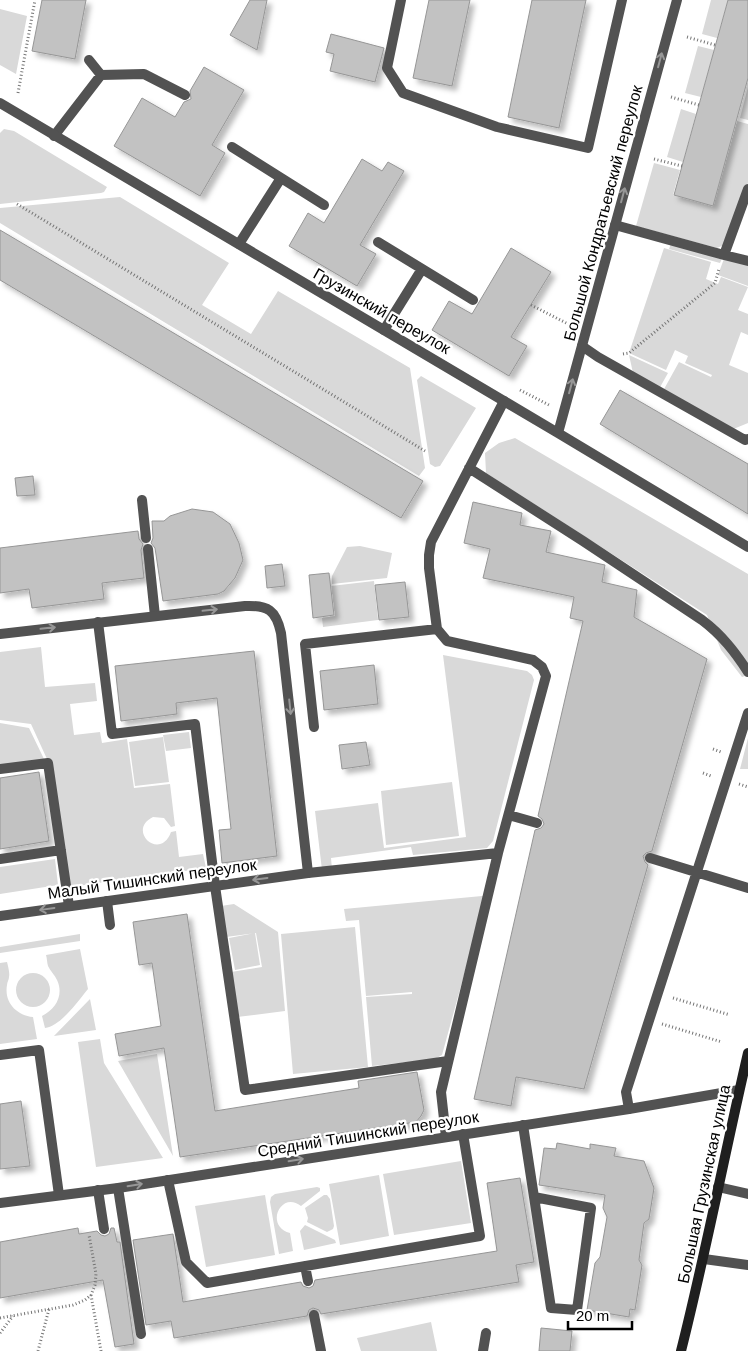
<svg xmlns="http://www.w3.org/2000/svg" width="748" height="1351" viewBox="0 0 748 1351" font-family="Helvetica,sans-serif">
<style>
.green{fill:#d9d9d9}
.building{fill:#c2c2c2;stroke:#969696;filter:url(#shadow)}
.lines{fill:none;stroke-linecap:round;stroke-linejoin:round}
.path{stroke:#747474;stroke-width:3;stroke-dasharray:1 2.5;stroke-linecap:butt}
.lane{stroke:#525252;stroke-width:10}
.street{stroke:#525252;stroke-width:10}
.secondary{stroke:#1f1f1f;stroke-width:10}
.oneway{stroke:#979797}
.labels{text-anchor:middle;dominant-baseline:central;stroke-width:4.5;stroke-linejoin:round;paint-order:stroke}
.street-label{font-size:16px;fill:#000;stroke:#fff}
</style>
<defs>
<filter id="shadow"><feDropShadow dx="4.5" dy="4.5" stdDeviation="2.5" flood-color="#0004"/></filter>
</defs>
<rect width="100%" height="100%" fill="#fff"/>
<path class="green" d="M711 0H728L717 38 702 34Z
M0 9 27 16 16 74 0 65Z
M698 46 714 50 701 97 685 93Z
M748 87V120L740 118Z
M681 109 696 114 683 162 667 157Z
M737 121 748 124V183L724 245 717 248 636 226 654 163 680 170 673 195 713 206Z
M4 129 14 131 107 187 104 192 101 193 0 204V133Z
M120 197 229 263 202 305 251 334 278 291 410 368 425 468 419 476 0 223V208Z
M672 241 723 256 720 263 669 249Z
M664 248 711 262 706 279 718 284 721 277 748 287 738 310 748 314V335L741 332 729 365 748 373V423L731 430 663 391 679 362 711 377 712 375 685 363 688 356 675 350 666 370 629 353Z
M725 256 748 263V286L718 275Z
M629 355 668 373 659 389 633 373Z
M421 376 476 408 440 466 435 467 430 464 417 380Z
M515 438 748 574V675L742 677 721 650 707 615 486 473 485 453 499 443Z
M360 546 392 553 387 578 332 584V576L347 547Z
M374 581 378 620 323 627 322 618 335 616 331 586Z
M41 647 45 687 95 683 97 701 70 704 74 735 100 732 102 743 127 739 134 788 170 784 175 826 171 827 164 818 153 817C126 830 160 862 171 832L176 831 179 857 203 854 206 868 70 887 51 759H47L31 724 0 720V652Z
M443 655 527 671 532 675 534 680 493 841 487 848 413 855 411 847 331 858 332 869 322 870 315 811 378 803 384 848 466 837Z
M0 723 29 728 44 759 0 766Z
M189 732 191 748 166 751 163 735Z
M163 737 169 782 135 786 129 742Z
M748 738V769H740Z
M452 782 459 836 386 845 381 791Z
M55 859 58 885 0 894V867Z
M482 896H484V902L442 1055 435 1059 372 1066 366 997 412 994V992L366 996 359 920 346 921 344 909Z
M234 904 278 932 285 1011 237 1017 231 972 262 967 256 933 226 937 221 906Z
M355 927 368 1067 293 1074 281 934Z
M255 933 260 965 235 970 229 938Z
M80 934V941L0 953V947Z
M80 949 88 989C78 1001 61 1026 45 1028L42 1016C56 1009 64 995 57 980 55 975 50 971 48 966 47 963 47 958 46 955Z
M7 962C8 966 10 973 9 977 9 980 7 982 7 985 4 1002 16 1015 33 1017L37 1039 0 1044V963Z
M16 990a17 17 0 1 1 34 0a17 17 0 1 1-34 0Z
M90 999 96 1030 54 1036Z
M100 1039 104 1063 163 1158 96 1167 78 1042Z
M157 1054 173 1156 118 1061Z
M461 1161 471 1223 394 1235 383 1174Z
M379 1175 389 1236 340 1245 329 1184Z
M317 1187 320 1188V1191L301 1206C281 1190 264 1226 290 1233L293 1251 279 1254 270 1202 271 1197 275 1194Z
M265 1195 275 1255 206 1267 195 1206Z
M324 1195H327L330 1199 334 1226 333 1229 327 1232 307 1222 308 1218 305 1208Z
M305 1225 335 1240 336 1243 304 1250 300 1231Z
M431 1322 437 1351H361L357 1338Z"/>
<path class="building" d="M42 0H86L75 59 32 51Z
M250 0H267L257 50 230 35Z
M429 0H470L452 86 413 78Z
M532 0H586L559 128 508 117Z
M728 0H748V78L713 206 674 195Z
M331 34 384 48 375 82 330 71 334 54 326 52Z
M204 67 244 90 212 145 225 153 200 196 114 146 142 98 175 117 184 102 191 99 190 91Z
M362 159 382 171 388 162 404 171 360 245 376 254 357 286 289 246 308 213 324 223Z
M0 230 423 481 401 518 0 280Z
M511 248 551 272 511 337 527 346 509 376 432 330 449 301 472 314Z
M620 390 748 464V514L600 424Z
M33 476 35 495 17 496 15 478Z
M473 502 522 513 520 525 551 531 546 552 605 565 602 582 637 590 634 617 707 659 652 851 646 853 643 856 645 862 648 865 584 1089 516 1077 511 1106 474 1099 535 830 541 828 544 824 542 819 538 816 583 621 570 618 574 597 483 578 490 549 464 543Z
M192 509 213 512 230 524 239 543 243 560 235 578 224 591 218 594 163 601 155 548 151 543 153 538 152 521H164L170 516Z
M138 531 139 539 143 544 141 550 144 578 102 583 104 599 32 608 29 589 0 593V548Z
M282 564 285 586 267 588 265 566Z
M329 573 334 615 313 618 309 575Z
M405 582 409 617 379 620 375 585Z
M254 651 277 856 222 863 219 830 231 829 217 698 176 703 177 714 121 721 115 666Z
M374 665 378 704 324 710 320 671Z
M366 742 370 765 342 769 339 745Z
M39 772 49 841 0 849V778Z
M187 914 215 1111 359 1088 358 1081 417 1072 424 1110 421 1116 416 1122 180 1157 164 1048 119 1056 115 1034 161 1026 152 963 139 965 133 922Z
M21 1101 30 1166 0 1169V1104Z
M557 1143 590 1149V1144L616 1148 614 1156 644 1161 654 1188 649 1219 644 1223 639 1260 642 1265 635 1310 630 1309 629 1317 587 1310 595 1263 600 1257 607 1217 603 1208 605 1195 539 1185 544 1148 556 1149Z
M520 1178 534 1262 516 1265 519 1282 321 1314 319 1310 313 1308 309 1310 307 1316 174 1338 171 1321 146 1325 133 1240 173 1234 183 1302 301 1282 303 1286 309 1288 313 1286 315 1280 497 1251 487 1183Z
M78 1228 79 1234 97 1231 101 1235 105 1236 109 1234 111 1228H114L117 1242H120L134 1344 115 1347 103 1280 0 1298V1242Z
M541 1328 572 1331 570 1351H539Z"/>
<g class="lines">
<path class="path" d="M687 37 715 45
M18 93 35 0
M671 97 699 105
M654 159 682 166
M17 204 425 451
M531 305 572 326
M623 354 629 353 715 283 719 269
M520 390 549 405
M713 749 721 752
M703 773 711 776
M739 784 748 787
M673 998 730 1015
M662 1024 722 1042
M91 1295 101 1351
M0 1318 73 1305 85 1300 91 1295 95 1285 96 1274 89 1235
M0 1333 13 1316
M38 1351 49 1309"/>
<path class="lane" d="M401 0 387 68 403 93 497 127 588 148 622 0
M89 60 101 75 144 74 185 95
M54 136 101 75
M232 147 324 205
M615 225 724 255 748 189
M378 242 473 300
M239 244 281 178
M724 255 748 261
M384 330 422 269
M582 346 598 357 745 440 748 439
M469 468 583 541 702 620C722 635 735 652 748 672
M142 500 146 538
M148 549 155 616
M98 622 112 734 195 724 215 886 245 1090 448 1061
M314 727 305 644 437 629
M0 769 48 763 69 906
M509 815 537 823
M650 858 748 888
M0 859 61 850
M308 873 498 853
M107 901 110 925
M0 1055 39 1050 59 1195
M629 1109 626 1092 748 713
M523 1125 551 1308 577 1310 591 1208 534 1197
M446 1137 441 1092 498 853 546 676 542 667 533 660 447 641 437 629 429 568V555L431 542 504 401
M168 1180 186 1262 207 1283 480 1236 463 1134
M718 1187 748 1194
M118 1188 141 1334
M98 1190 104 1229
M704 1259 748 1265
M305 1266 308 1281
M314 1315 321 1351
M483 1351 486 1333"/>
<path class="street" d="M0 103 558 433 748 547
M558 433 677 0
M0 634 245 606C268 605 276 610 281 633L308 873 0 916
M0 1203 118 1188 629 1109 739 1090"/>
<path class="secondary" d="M681 1351C706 1252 725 1152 748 1053"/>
</g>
<defs><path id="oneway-shaft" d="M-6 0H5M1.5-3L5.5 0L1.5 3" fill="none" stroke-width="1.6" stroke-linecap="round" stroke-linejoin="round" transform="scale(1.25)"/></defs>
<g class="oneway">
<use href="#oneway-shaft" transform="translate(660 60) rotate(-75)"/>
<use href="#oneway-shaft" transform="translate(623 195) rotate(-75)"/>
<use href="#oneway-shaft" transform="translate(571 386) rotate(-75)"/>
<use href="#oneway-shaft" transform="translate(210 610) rotate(-6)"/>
<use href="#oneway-shaft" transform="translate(48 628) rotate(-6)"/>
<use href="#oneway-shaft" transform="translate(290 707) rotate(84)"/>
<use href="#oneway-shaft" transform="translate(260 879) rotate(172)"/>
<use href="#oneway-shaft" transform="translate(47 909) rotate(172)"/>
<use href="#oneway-shaft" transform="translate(296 1160) rotate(-9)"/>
<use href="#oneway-shaft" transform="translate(135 1185) rotate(-9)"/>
</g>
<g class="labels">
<g class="street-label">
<text transform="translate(603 213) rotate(-75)">Большой Кондратьевский переулок</text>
<text transform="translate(382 311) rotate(30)">Грузинский переулок</text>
<text transform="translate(152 879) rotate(-8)">Малый Тишинский переулок</text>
<text transform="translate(368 1134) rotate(-9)">Средний Тишинский переулок</text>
<text transform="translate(704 1184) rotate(-78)">Большая Грузинская улица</text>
</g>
</g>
<path d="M568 1321v8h64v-8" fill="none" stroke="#000000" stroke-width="2.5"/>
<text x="576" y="1321" font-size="15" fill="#000000" stroke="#ffffff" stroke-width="4" paint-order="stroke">20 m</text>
</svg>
